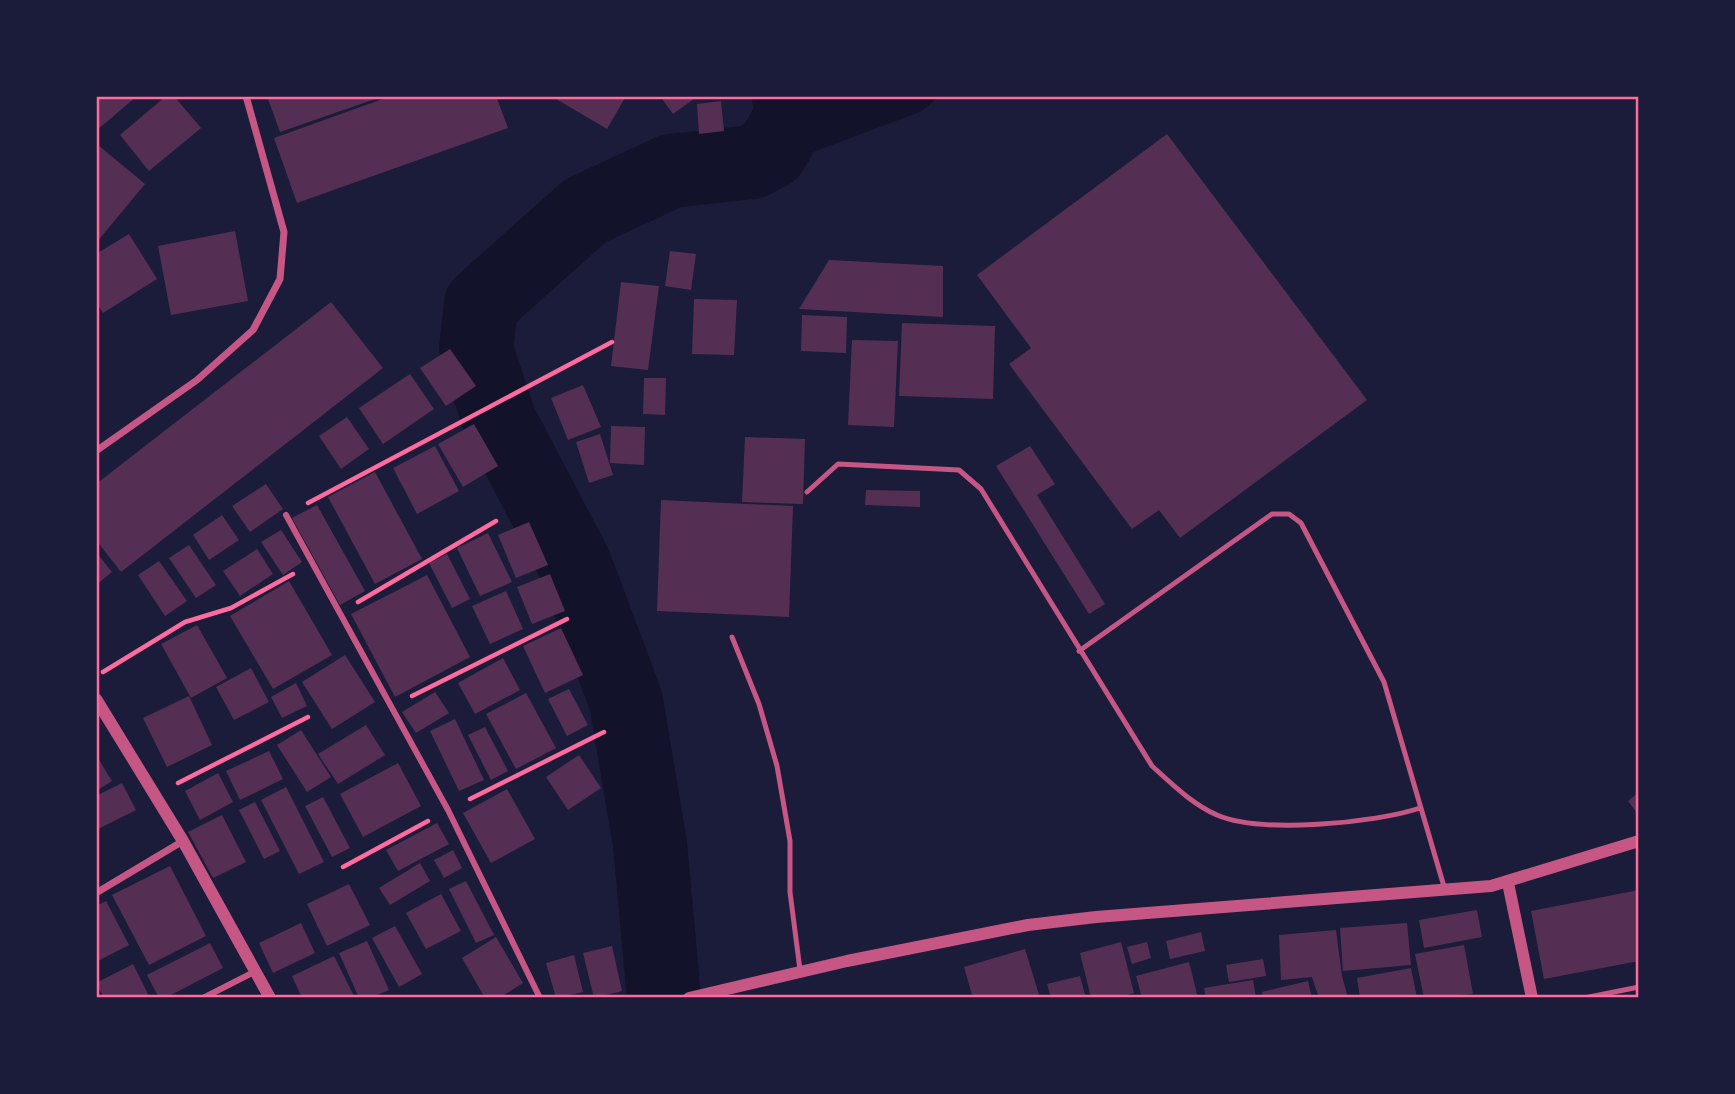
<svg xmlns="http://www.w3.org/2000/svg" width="1735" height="1094" viewBox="0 0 1735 1094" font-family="'Titillium Web',sans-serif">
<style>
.water{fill:#12122b}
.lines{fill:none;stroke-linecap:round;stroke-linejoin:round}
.river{stroke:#12122b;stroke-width:74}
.building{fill:#542f53}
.path{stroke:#ff6b9d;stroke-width:4.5}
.service{stroke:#c65784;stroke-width:5}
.pedestrian{stroke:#c65784;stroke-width:6}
.minor{stroke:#c65784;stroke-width:7}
.tertiary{stroke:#c65784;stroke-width:12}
.neatline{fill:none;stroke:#ff6b9d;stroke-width:2.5}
</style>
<rect width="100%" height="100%" fill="#1b1b3a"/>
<path class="water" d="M751 96H939L922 111 797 158 771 152 756 120Z"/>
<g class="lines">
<path class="river" d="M664 998 650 844 626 701 575 565 500 422 476 350 481 304 585 211 671 171 752 162 771 152 804 96"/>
</g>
<path class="building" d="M96 96H137L96 131Z
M166 96H174L201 128 149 171 120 135Z
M267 96H381V97L280 132Z
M391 96H496L508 128 297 203 274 138Z
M551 96H626L607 129Z
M660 96H698L673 114Z
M721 101 724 131 699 134 697 104Z
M1167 134 1367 400 1180 538 1159 510 1132 529 1009 364 1031 348 977 275Z
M98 145 145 184 96 243V147Z
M235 231 248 301 171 315 158 246Z
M129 234 157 279 103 313 96 301V254Z
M670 251 696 254 691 290 665 286Z
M829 260 943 266V317L799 309Z
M621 282 659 286 648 370 611 366Z
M694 299 737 300 734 355 692 354Z
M331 302 383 368 121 572 96 540V484Z
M802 315 847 317 846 353 801 351Z
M902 323 995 326 993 399 899 396Z
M852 340 898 341 894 427 848 425Z
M450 349 476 386 446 406 420 368Z
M410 374 434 409 383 444 359 408Z
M644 378H666L665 415 643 414Z
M583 385 601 427 568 440 551 398Z
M347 417 369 449 341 469 319 436Z
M474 424 498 466 463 487 438 444Z
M611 426 645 427 644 465 610 463Z
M600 434 613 475 589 483 576 442Z
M745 437 805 439 803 504 742 502Z
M435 446 459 491 417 514 393 468Z
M1030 446 1055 484 1037 495 1105 604 1089 614 996 466Z
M375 472 422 559 375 584 328 497Z
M266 484 283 509 250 532 232 506Z
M866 490 920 491V507L865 505Z
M661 500 793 506 789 617 657 611Z
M317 505 365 591 340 605 292 518Z
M222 515 239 540 209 560 193 535Z
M529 522 548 565 516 578 498 535Z
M281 530 302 562 283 575 261 542Z
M488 533 512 582 480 596 457 548Z
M189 545 216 585 196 598 169 558Z
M257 549 273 574 240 596 223 571Z
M96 552 112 572 96 585Z
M447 554 470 599 452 608 429 563Z
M159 561 187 601 165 616 138 575Z
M550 574 565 611 532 624 517 587Z
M427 575 470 657 395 697 351 614Z
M289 581 332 655 273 689 230 616Z
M506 591 523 629 490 644 472 606Z
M197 625 227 678 191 698 161 644Z
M561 628 583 675 545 693 523 646Z
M345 655 375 702 332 729 302 682Z
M503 658 520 690 475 714 458 683Z
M251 668 269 702 234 720 216 687Z
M296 683 307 706 282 718 271 697Z
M569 689 588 725 567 736 548 699Z
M435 692 449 713 416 733 402 712Z
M526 693 556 748 516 769 486 714Z
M189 696 212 745 167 767 143 718Z
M455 719 484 780 459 791 430 731Z
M366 725 385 755 338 784 318 754Z
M485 727 508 771 491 780 468 735Z
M301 730 331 777 307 792 277 745Z
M269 751 283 779 240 800 226 771Z
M96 755 112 781 96 791Z
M579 755 601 788 568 810 546 777Z
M398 763 421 806 363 837 340 794Z
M218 773 233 802 200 820 185 791Z
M122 783 136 810 96 830V796Z
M286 787 324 862 299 874 261 800Z
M507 789 535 839 491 863 463 813Z
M1639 792V816L1628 801Z
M323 797 350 848 332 857 305 806Z
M255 802 280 851 264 859 239 810Z
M222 815 246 862 213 878 188 832Z
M437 823 449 844 398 871 386 850Z
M453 850 462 868 444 878 434 860Z
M420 863 430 881 390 905 379 888Z
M170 866 206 936 149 965 112 895Z
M466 881 494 935 476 943 449 889Z
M349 884 370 925 327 946 307 904Z
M1639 890V961L1544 979 1531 911Z
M441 894 461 931 426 949 406 913Z
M106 901 129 945 96 962V906Z
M1477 910 1482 937 1424 948 1419 920Z
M301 923 315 953 273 973 259 943Z
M1407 923 1411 965 1343 971 1340 928Z
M395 926 422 974 399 987 372 938Z
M1336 930 1342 976 1348 998H1319L1312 977 1281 980 1279 935Z
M1201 932 1205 951 1170 959 1166 941Z
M496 937 523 983 499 998H485L462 958Z
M367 941 389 990 370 998H359L339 953Z
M1121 942 1134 993 1117 998H1091L1080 953Z
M1147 942 1151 958 1132 964 1127 947Z
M210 943 223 968 165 998H159L147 975Z
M1464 945 1473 994 1424 998 1415 954Z
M612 946 622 991 594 998 583 953Z
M1025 949 1040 998H973L964 967Z
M574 955 583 992 556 998 546 963Z
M334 956 355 998H302L292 976Z
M1263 959 1266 976 1229 982 1226 965Z
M1189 962 1198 998H1142L1136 976Z
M133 964 150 998H104L96 983Z
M1411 968 1417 998H1360L1357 978Z
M1080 976 1086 998H1051L1047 984Z
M1253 980 1256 998H1206L1204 988Z
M1308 981 1312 998H1263L1262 992Z"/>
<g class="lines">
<path class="path" d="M308 503 612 342
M358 602 496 521
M103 672 185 622 231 608 293 574
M412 696 567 619
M178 783 308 717
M470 799 604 732
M343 867 428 821"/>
<path class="service" d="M807 492 838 464 959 470 981 489 1152 766C1172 784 1192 804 1217 815 1260 834 1376 823 1420 808
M732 637 759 704 777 766 790 841V892L800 970
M1079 651 1272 514H1289L1301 523 1384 682 1445 890
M1584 998 1639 987"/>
<path class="pedestrian" d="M286 515 448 810 540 998
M203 998 254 972"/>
<path class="minor" d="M96 451 197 380 253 330 280 279 284 232 246 96
M96 893 183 841"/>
<path class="tertiary" d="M96 699 183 841 270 998
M1508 883 1532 998
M689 998 847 961 1028 925 1096 917 1491 886 1639 841"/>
</g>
<rect width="1735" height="1094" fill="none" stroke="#1b1b3a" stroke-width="196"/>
<rect x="98" y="98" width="1539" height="898" class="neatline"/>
</svg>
